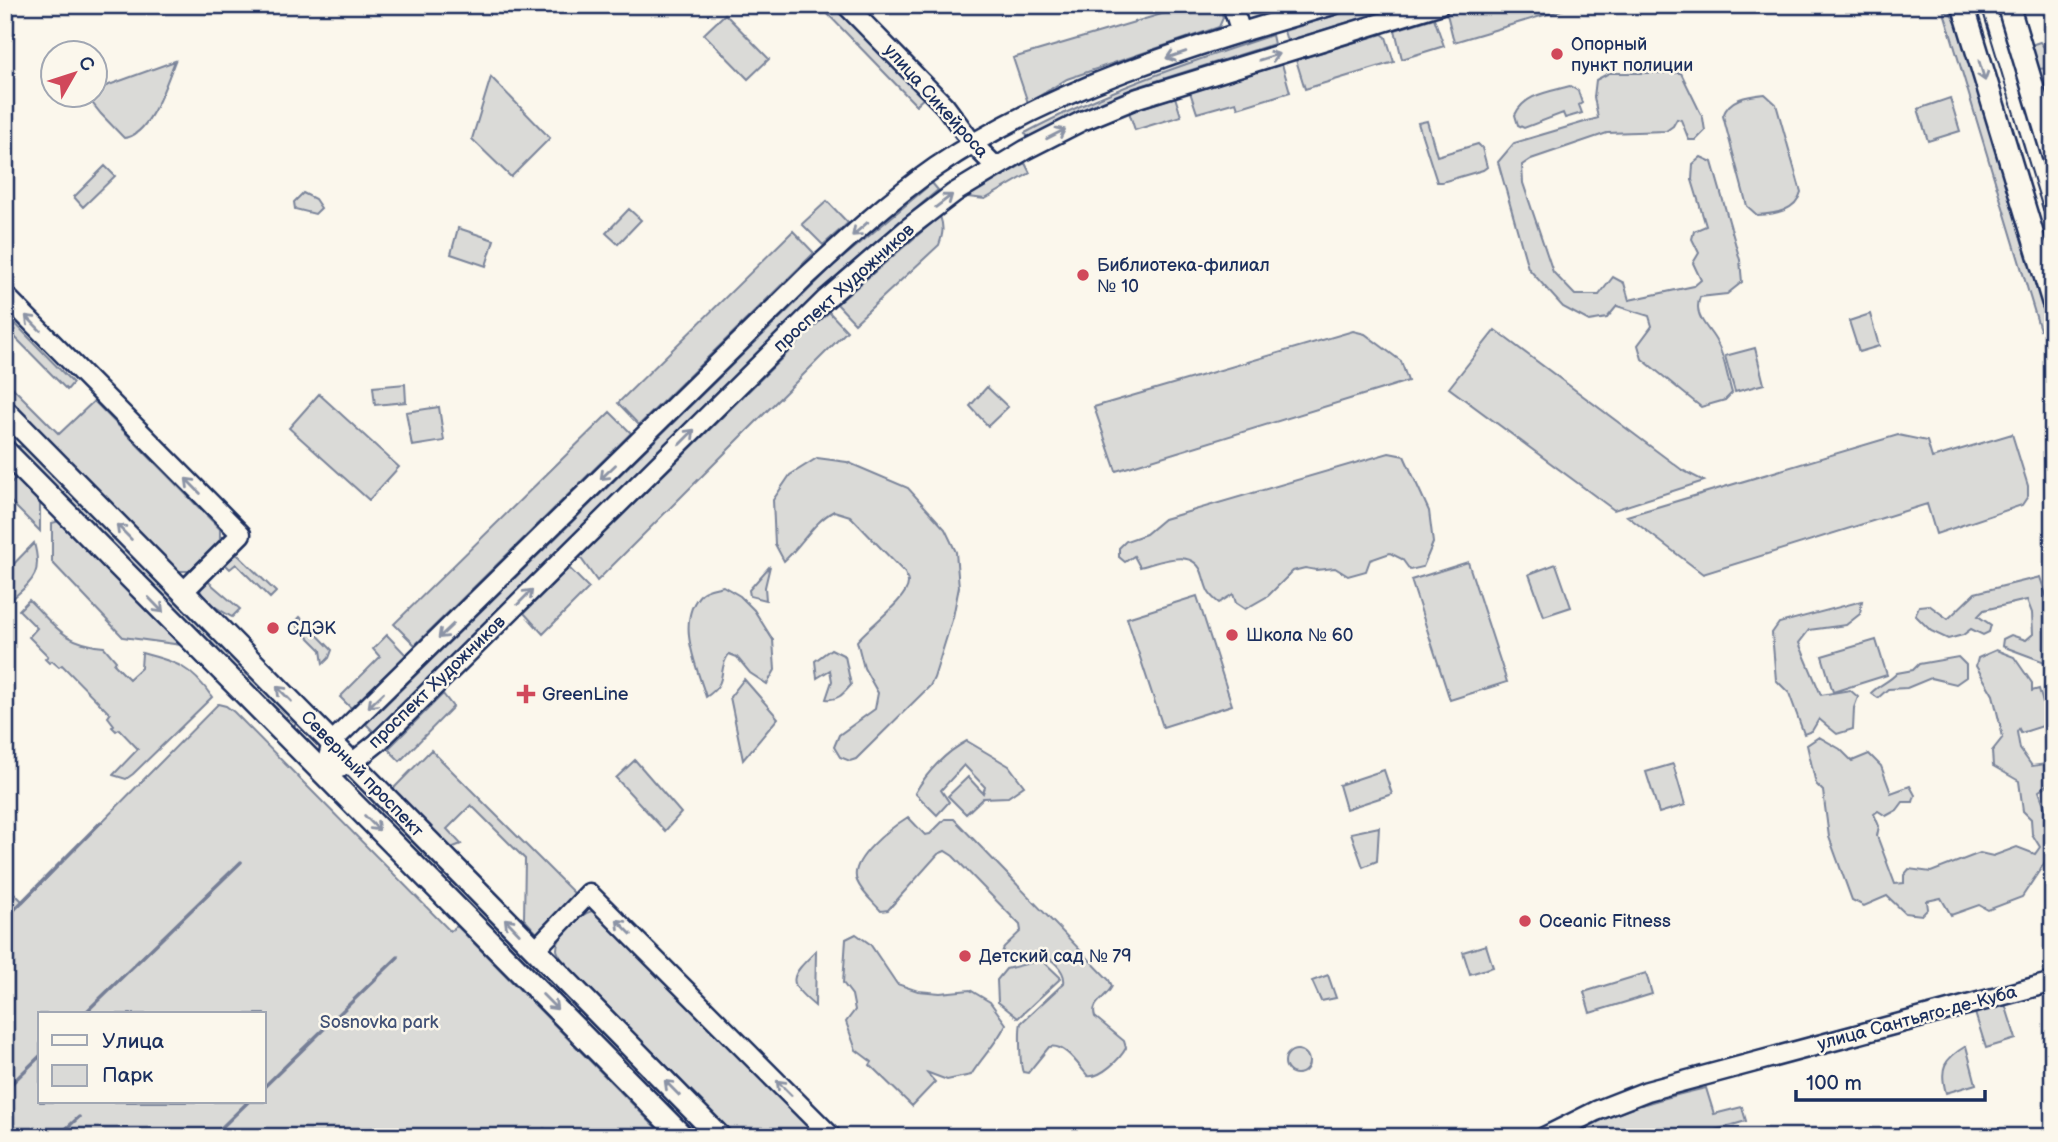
<svg xmlns="http://www.w3.org/2000/svg" width="2058" height="1142" viewBox="0 0 2058 1142" font-family="'Balsamiq Sans',sans-serif">
<style>
.green{fill:#dadad7;stroke:#7a849a;stroke-width:2;fill-rule:evenodd}
.lines{fill:none;stroke-linecap:round;stroke-linejoin:round}
.stream{stroke:#747e96;stroke-width:3.5}
.minor-casing{stroke:#1b2f5e;stroke-width:23}
.major-casing{stroke:#1b2f5e;stroke-width:26}
.minor{stroke:#fbf7ec;stroke-width:18}
.major{stroke:#fbf7ec;stroke-width:21}
.tram{stroke:#1b2f5e;stroke-width:2}
.oneway{stroke:#8b93a5}
.poi-dot{fill:#d1495b;stroke:#fbf7ec;stroke-width:2.5}
.labels{text-anchor:middle;dominant-baseline:central;stroke-width:5;stroke-linejoin:round;paint-order:stroke}
.poi-label{font-size:18px;fill:#1b2f5e;stroke:#fbf7ec;text-anchor:start}
.street-label{font-size:18px;fill:#1b2f5e;stroke:#fbf7ec}
.park-label{font-size:18px;fill:#415176;stroke:#fbf7ec}
</style>
<rect width="100%" height="100%" fill="#fbf7ec"/>
<filter id="ink" filterUnits="userSpaceOnUse"><feTurbulence type="fractalNoise" baseFrequency=".0143" numOctaves="2"/><feDisplacementMap in="SourceGraphic" scale="14" xChannelSelector="R" yChannelSelector="G"/><feConvolveMatrix kernelMatrix="1 2 1 2 8 2 1 2 1" color-interpolation-filters="sRGB"/></filter>
<g filter="url(#ink)">
<path class="green" d="M819 5H835L925 97 916 105Z
M1192 5H1220L1223 18 1219 27 1067 79 1028 103 1013 58Z
M1368 5H1403L1287 41 1284 31Z
M1475 5H1578L1454 42 1447 14Z
M1950 11 1959 29 2050 327 2040 330 1944 12Z
M725 14 769 59 748 79 704 34Z
M1434 18 1444 46 1402 59 1395 30Z
M1382 34 1386 37 1394 62 1305 89 1296 60Z
M1272 35 1274 44 1134 88 1028 137 1025 133C1104 91 1187 63 1272 35Z
M2040 42 2046 50 2051 68 2038 69 2031 45Z
M175 61C166 83 150 136 124 138L101 114 86 95 94 94 95 90Z
M1282 64 1290 92 1238 108 1236 102 1197 113 1190 92Z
M1609 73H1681L1703 118 1705 131 1696 140H1689L1681 120 1677 119 1673 126 1666 131 1607 133 1531 159 1522 165 1523 183 1553 272 1575 295H1599L1613 277 1624 283 1629 300 1694 286 1701 280 1693 263 1699 253 1692 239 1694 231 1706 226 1692 180 1693 164 1701 157 1712 162 1740 260 1742 282 1727 294 1700 297C1692 317 1710 328 1717 343 1725 357 1727 377 1732 393L1725 400 1701 407 1642 359 1638 345 1652 326 1649 316 1617 306 1607 318 1589 321 1563 307 1528 268 1498 162 1514 143 1598 118 1594 97 1596 80Z
M491 77 550 138 511 177 472 139Z
M1570 86 1578 91 1582 103 1579 105 1582 113 1565 118 1563 113 1524 128 1518 125 1515 115C1524 94 1549 92 1570 86Z
M1765 94 1776 104 1801 192C1796 211 1775 214 1757 215L1747 206 1723 116C1729 98 1747 96 1765 94Z
M1175 97 1181 116 1135 130 1129 112Z
M1950 98 1960 131 1928 141 1918 109Z
M1427 121 1437 156 1478 144 1482 148 1487 167 1483 170 1442 182H1437L1418 123Z
M1025 163 1030 173 985 199 968 197Z
M105 166 115 176 83 207 74 197Z
M932 183 938 190 840 273 374 732 366 724 833 266Z
M303 193 315 199 321 208 315 214 295 209 294 202Z
M827 201 848 223 823 245 802 224Z
M629 209 641 220 618 244 606 233Z
M940 216C944 227 943 234 939 245L855 323 837 304Z
M458 228 494 240 486 266 451 254Z
M793 231 814 253 639 425 618 403Z
M829 312 847 331 597 581 580 557Z
M5 313 73 383 67 390 5 327Z
M1870 314 1879 346 1859 352 1849 321Z
M1495 330 1682 470 1704 481 1614 510 1449 388Z
M1353 331 1365 334 1401 361 1408 381 1116 471 1094 407Z
M1755 348 1764 384 1735 392 1725 356Z
M5 380 59 434 94 401 220 529V542L190 571H177L5 396Z
M405 384 406 402 375 405 373 387Z
M987 387 1008 407 988 426 970 406Z
M319 394 399 467 369 500 289 428Z
M439 407 444 441 412 446 406 412Z
M610 412 631 433 415 645 394 624Z
M2012 434 2028 486V496L2022 505 1936 534 1927 504 1703 574 1627 516 1898 435 1927 441 1932 458Z
M18 446 24 447 297 723 293 727 252 685 241 679 19 452Z
M1389 453 1404 456 1429 511 1433 543 1423 567 1410 570 1402 559 1390 553 1370 560 1366 571 1348 576 1335 568 1316 570 1305 568 1293 571 1268 596 1245 609 1236 603 1233 594 1219 603C1207 594 1207 589 1203 576 1195 546 1160 562 1140 567L1134 556 1125 562 1119 557V548L1126 541 1146 534 1164 519Z
M817 458 847 462 908 488 945 529 956 552 959 587 953 617 934 678 930 686 856 759 850 761 840 757 834 747 839 735 875 709 878 693 864 668 857 641C868 627 908 599 908 583 908 580 906 576 905 573L850 516 834 511C813 522 802 545 784 561L775 544 773 500 790 475Z
M16 478 40 503V531L5 496V489Z
M59 521 182 645 123 637 52 562V523Z
M34 543C43 575 32 581 10 601L5 596V573Z
M237 554 276 592 270 598 236 564 230 569 225 564Z
M1468 562 1507 682 1450 700 1411 580Z
M1556 564 1571 607 1544 616 1529 574Z
M770 566 765 587 766 600 750 596 749 590Z
M569 568 589 588 543 634 524 613Z
M2040 577 2053 616V665L2002 646 2003 639 2011 635 2026 640 2033 634 2032 613 2027 600 1984 610 1978 616 1991 625 1989 632 1983 635 1971 629 1963 635 1948 639 1931 631 1915 615 1919 606 1929 605 1948 619 1975 593Z
M204 578 240 609 232 617C220 610 201 601 199 586Z
M723 586 740 596 754 610 773 640 775 670 767 684 750 673 737 657 729 654C716 671 730 681 706 697 697 667 674 620 702 593 707 589 716 588 723 586Z
M1197 596 1232 705 1163 727 1127 618Z
M29 600C56 627 64 643 104 647L116 661 114 664 129 679 141 668 142 653C176 662 191 666 212 697L133 774 126 779 113 775 138 749 119 729 116 731 112 727 114 725 108 717 110 714 62 665 59 667 52 661 49 663 45 659 48 656 29 637 37 628 19 610Z
M1862 601 1860 614 1846 625 1809 630 1799 643 1821 695 1850 690 1858 697 1854 708 1853 729 1837 734 1819 719 1812 731 1804 734 1789 693 1776 680 1772 633 1779 623Z
M300 617 332 650 329 658 323 664 321 650 294 623Z
M387 635 406 655 351 708 340 697 380 657 373 649Z
M1876 640 1887 675 1833 692 1822 656Z
M831 649 845 656 851 685C844 693 838 701 826 699L832 681 830 670 817 678 815 661Z
M1996 650 2014 657 2032 683V691L2039 689 2049 724 2021 733 2019 729 2017 732 2020 749 2032 766 2046 764 2051 771 2050 783 2039 791 2047 813 2053 818V850L2022 897 1988 910 1979 905 1951 915 1941 898 1927 901 1928 909 1922 915 1905 913 1887 896 1864 906 1852 900 1829 837 1823 791 1816 784 1807 745 1819 737 1840 749 1852 761 1869 754 1881 766 1891 793 1910 786 1915 795 1913 802H1903L1897 810 1886 816 1878 811 1874 814 1879 826 1877 836 1895 884 1904 883V875L1909 869 1931 872 1980 853 1993 856 2017 847 2035 854 2040 847 2032 834 2031 819 2023 811 2019 781 1993 766 1992 751 2003 737 1993 695 1976 666 1978 658Z
M1958 657 1966 665V677L1956 684 1931 678 1907 688 1888 689 1878 698 1871 693C1880 684 1889 682 1897 673L1913 670 1919 664Z
M744 679 778 718 743 760 730 697Z
M443 694 453 707 400 761 388 749Z
M218 704 226 706 234 712 450 931 457 926 665 1137H5V884L23 902ZM264 1014V1102H40V1014Z
M967 741 1009 766 1024 786 1008 797 983 798 966 814 948 796 968 777 983 793 985 787 964 765 941 790 949 802 937 815 915 793C927 772 946 752 967 741Z
M431 750 577 896 546 933 536 932 524 919 525 859 471 805 447 829 461 844 451 848 393 789Z
M635 760 681 813 665 831 616 778Z
M1673 764 1685 805 1659 813 1646 772Z
M1384 770 1392 794 1346 809 1339 785Z
M376 803 692 1123V1130L687 1129 371 809Z
M908 817 925 835 930 834 945 819H954L1109 980 1112 986C1107 998 1090 1002 1095 1017L1124 1041 1126 1048C1120 1059 1101 1078 1088 1076 1078 1065 1065 1043 1049 1047L1028 1073 1023 1072C1020 1067 1019 1030 1021 1023L1064 983C1066 971 1051 956 1038 955 1030 954 1017 958 1009 960L1002 953 1004 947 1021 931 1020 925 953 856 945 851 938 854 888 910 881 911C873 902 862 893 857 881 848 860 892 827 908 817Z
M1379 827 1377 861 1363 867 1351 833Z
M592 911 599 915 820 1137H737L562 960C560 956 557 952 557 949 557 935 580 914 592 911Z
M856 934 870 944 897 984 918 991 940 993 970 990 990 1002 1006 1024C997 1043 982 1057 971 1075L947 1080 926 1072 935 1082 912 1106 870 1065 872 1062 856 1050 846 1022 855 1010 852 995 843 983 846 939Z
M1486 945 1493 967 1470 974 1463 952Z
M816 951 815 1006C785 981 790 977 816 951Z
M1042 960 1061 978 1018 1018 998 1002 997 980 1006 969Z
M1646 973 1652 994 1590 1013 1584 992Z
M1328 975 1336 998 1321 1001 1312 981Z
M2005 1004 2016 1039 1986 1048 1975 1013Z
M1966 1046 1976 1084 1946 1093C1939 1068 1944 1059 1966 1046Z
M1285 1062a12 12 0 1 1 24 0a12 12 0 1 1-24 0Z
M1706 1088 1714 1114 1742 1107 1746 1121 1691 1137H1570C1613 1111 1658 1099 1706 1088Z"/>
<g class="lines">
<path class="stream" d="M5 919 101 822
M84 1014 241 862
M264 1087 398 957
M5 1090 40 1056
M57 1137 79 1117
M212 1137 248 1102
M365 1137 376 1127
M535 1137 544 1129 552 1137"/>
<g class="minor-casing">
<path id="minor" d="M846 5 945 106 973 144 995 166
M1232 5 1241 32
M5 295 241 534 183 592
M324 774 352 763 377 743 826 299 907 229 954 193 1025 150 1082 121 1138 98 1439 5
M324 774 332 742 806 277C847 239 890 199 936 167 1054 86 1196 45 1333 5
M535 950 589 893 832 1137
M1544 1137 1596 1111 1647 1091 2053 982"/>
</g>
<g class="major-casing">
<path id="major" d="M1963 5 2053 302
M2008 5 2053 155
M5 411 720 1137
M5 451 683 1137"/>
</g>
<use href="#minor" class="minor"/>
<use href="#major" class="major"/>
<path class="tram" d="M1981 5 2053 242"/>
</g>
<defs><path id="oneway-shaft" d="M-6 0H5M1.5-3L5.5 0L1.5 3" fill="none" stroke-width="1.6" stroke-linecap="round" stroke-linejoin="round" transform="scale(1.75)"/></defs>
<g class="oneway">
<use href="#oneway-shaft" transform="translate(1176 55) rotate(161)"/>
<use href="#oneway-shaft" transform="translate(1269 57) rotate(-17)"/>
<use href="#oneway-shaft" transform="translate(1982 71) rotate(73)"/>
<use href="#oneway-shaft" transform="translate(1056 134) rotate(-27)"/>
<use href="#oneway-shaft" transform="translate(944 201) rotate(-37)"/>
<use href="#oneway-shaft" transform="translate(860 229) rotate(139)"/>
<use href="#oneway-shaft" transform="translate(33 323) rotate(-135)"/>
<use href="#oneway-shaft" transform="translate(687 437) rotate(-45)"/>
<use href="#oneway-shaft" transform="translate(608 472) rotate(136)"/>
<use href="#oneway-shaft" transform="translate(193 486) rotate(-135)"/>
<use href="#oneway-shaft" transform="translate(124 532) rotate(-135)"/>
<use href="#oneway-shaft" transform="translate(525 597) rotate(-45)"/>
<use href="#oneway-shaft" transform="translate(156 605) rotate(46)"/>
<use href="#oneway-shaft" transform="translate(446 631) rotate(136)"/>
<use href="#oneway-shaft" transform="translate(284 694) rotate(-135)"/>
<use href="#oneway-shaft" transform="translate(376 700) rotate(136)"/>
<use href="#oneway-shaft" transform="translate(372 823) rotate(45)"/>
<use href="#oneway-shaft" transform="translate(512 926) rotate(-134)"/>
<use href="#oneway-shaft" transform="translate(624 927) rotate(-135)"/>
<use href="#oneway-shaft" transform="translate(550 1002) rotate(45)"/>
<use href="#oneway-shaft" transform="translate(672 1088) rotate(-135)"/>
<use href="#oneway-shaft" transform="translate(784 1088) rotate(-135)"/>
</g>
</g>
<g class="poi-dot">
<circle cx="1557" cy="54" r="7"/>
<circle cx="1083" cy="275" r="7"/>
<circle cx="273" cy="628" r="7"/>
<circle cx="1232" cy="635" r="7"/>
<path d="M522.5 683.5h7v7h7v7h-7v7h-7v-7h-7v-7h7z"/>
<circle cx="1525" cy="921" r="7"/>
<circle cx="965" cy="956" r="7"/>
</g>
<g class="labels">
<g class="poi-label">
<text x="1571" y="44">Опорный<tspan x="1571" dy="21">пункт полиции</tspan></text>
<text x="1097" y="265">Библиотека-филиал<tspan x="1097" dy="21">№ 10</tspan></text>
<text x="287" y="628">СДЭК</text>
<text x="1246" y="635">Школа № 60</text>
<text x="542" y="694">GreenLine</text>
<text x="1539" y="921">Oceanic Fitness</text>
<text x="979" y="956">Детский сад № 79</text>
</g>
<g class="street-label">
<text transform="translate(936 101) rotate(48)">улица Сикейроса</text>
<text transform="translate(844 288) rotate(-42)">проспект Художников</text>
<text transform="translate(437 682) rotate(-44)">проспект Художников</text>
<text transform="translate(362 774) rotate(46)">Северный проспект</text>
<text transform="translate(1917 1018) rotate(-15)">улица Сантьяго-де-Куба</text>
</g>
<g class="park-label">
<text x="379" y="1022">Sosnovka park</text>
</g>
</g>
<rect width="2058" height="1142" fill="none" stroke="#fbf7ec" stroke-width="28"/>
<rect x="14" y="14" width="2030" height="1114" fill="none" stroke="#1b2f5e" stroke-width="2.5" filter="url(#ink)"/>
<rect x="38" y="1012" width="228" height="91" fill="#fbf7ec" stroke="#a1a7b3" stroke-width="2"/>
<rect x="52" y="1035" width="35" height="10" fill="#fbf7ec" stroke="#a1a7b3" stroke-width="2"/>
<text x="102" y="1048" font-size="21" fill="#1b2f5e">Улица</text>
<rect x="52" y="1065" width="35" height="21" fill="#dadad7" stroke="#a1a7b3" stroke-width="2"/>
<text x="102" y="1082" font-size="21" fill="#1b2f5e">Парк</text>
<g transform="translate(74 74) rotate(51)"><circle r="33" fill="#fbf7ec" stroke="#a1a7b3" stroke-width="2"/>
<path d="M0-5L12 26L0 18L-12 26Z" fill="#d1495b"/>
<text y="-10" font-size="19" font-weight="bold" text-anchor="middle" fill="#1b2f5e">С</text>
</g>
<path d="M1796 1090v10h189v-10" fill="none" stroke="#1b2f5e" stroke-width="3.5"/>
<text x="1806" y="1090" font-size="21" fill="#1b2f5e" stroke="#fbf7ec" stroke-width="5" paint-order="stroke">100 m</text>
</svg>
